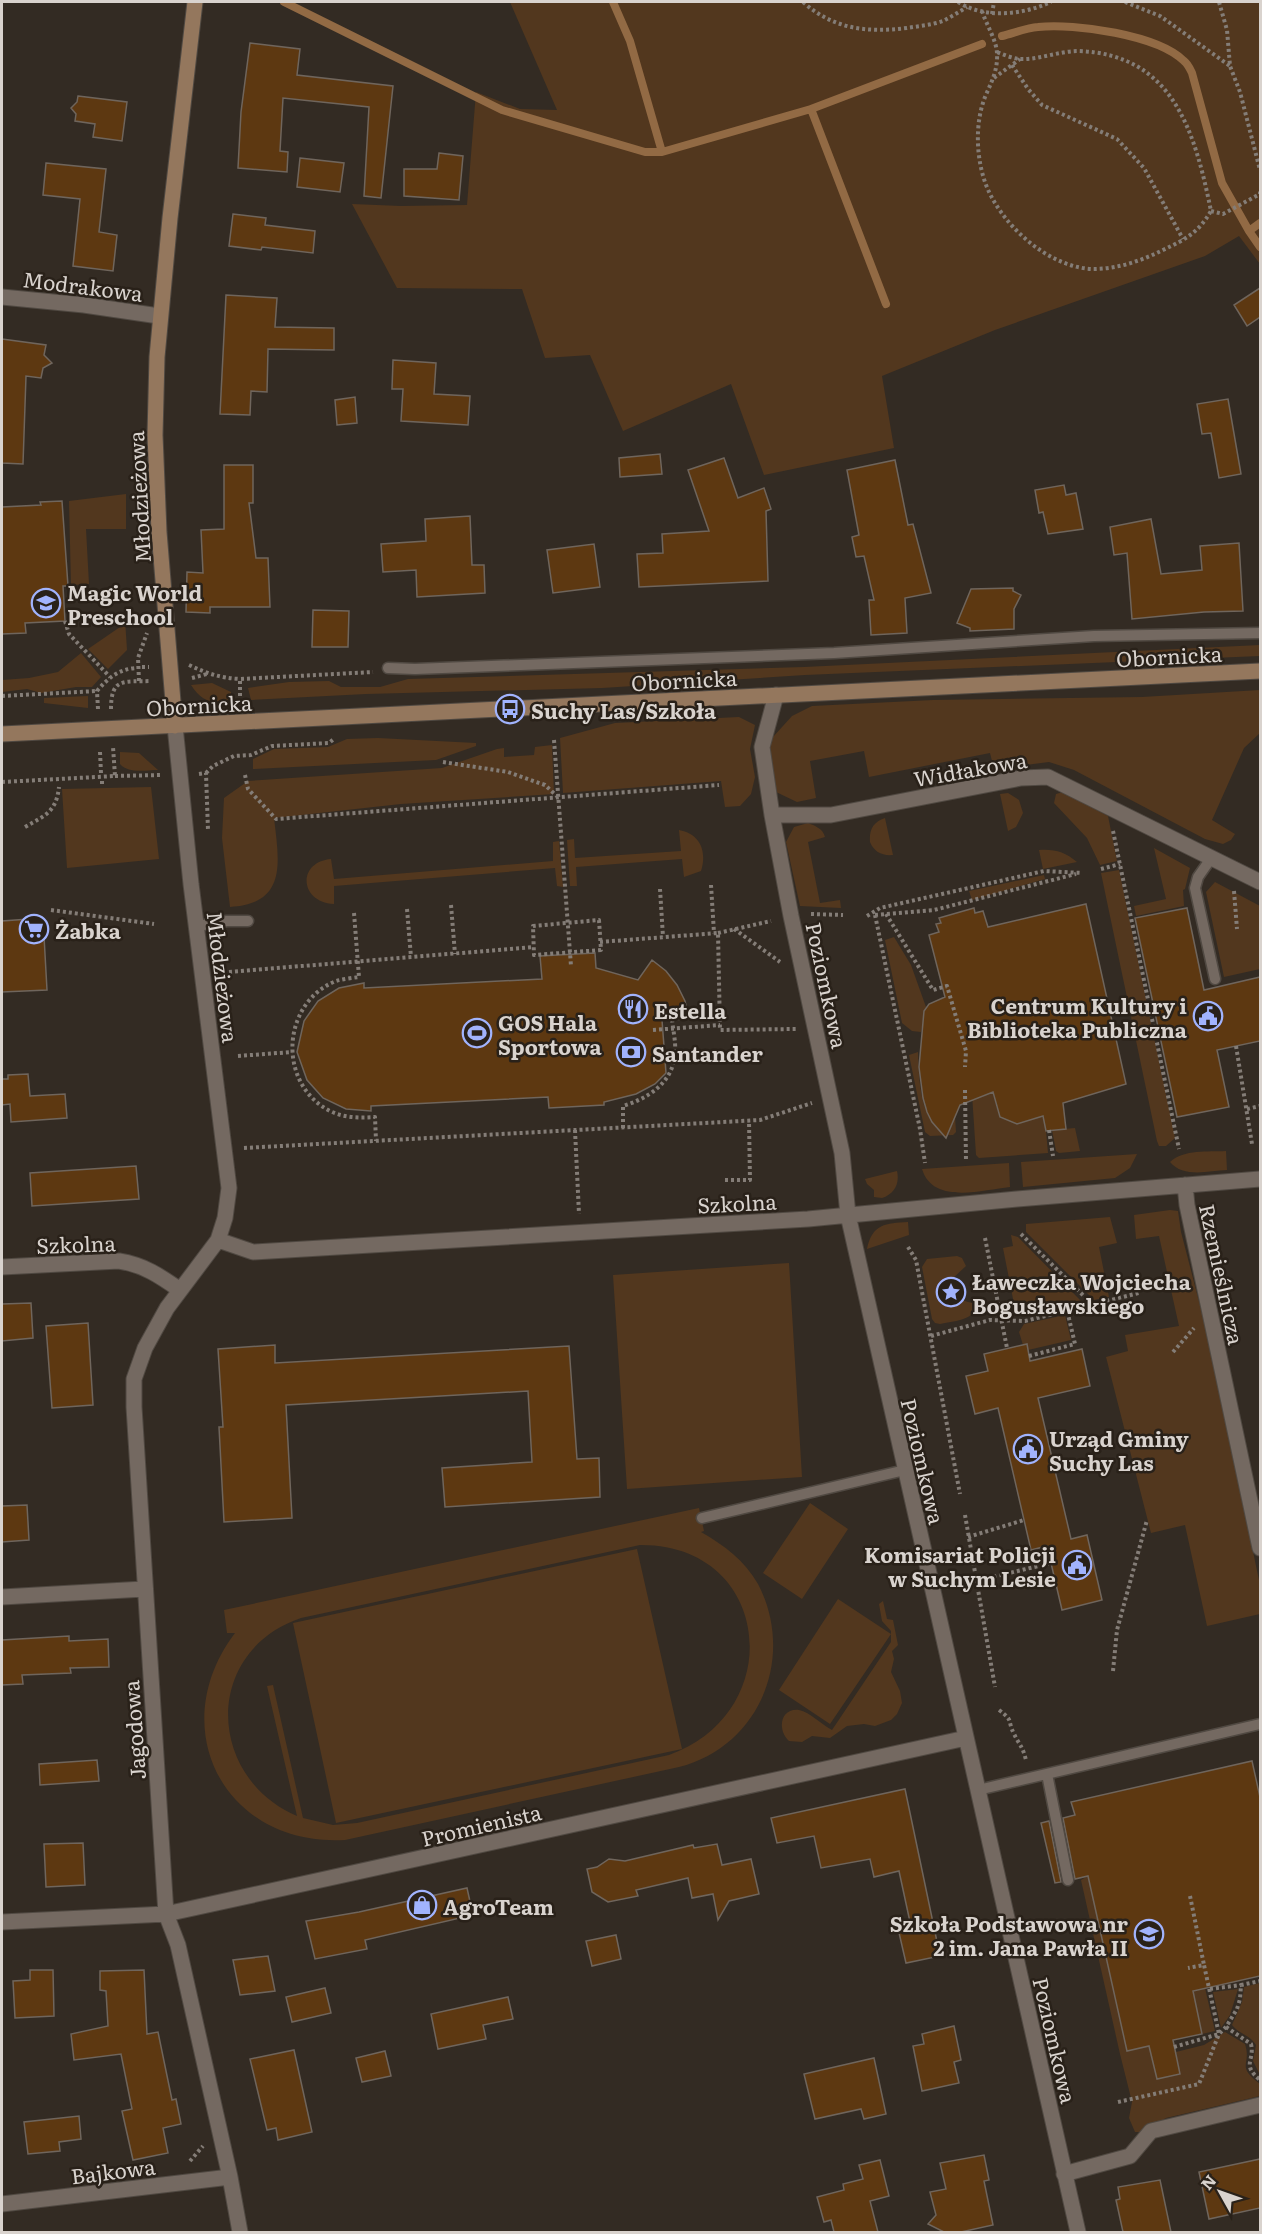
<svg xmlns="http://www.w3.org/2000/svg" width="1262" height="2234" viewBox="0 0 1262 2234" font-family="Literata,serif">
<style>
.green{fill:#52371e;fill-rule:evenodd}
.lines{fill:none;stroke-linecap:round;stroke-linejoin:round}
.stream{stroke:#926a44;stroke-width:8}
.building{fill:#5d3811;stroke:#6f655c;stroke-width:1.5}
.lane-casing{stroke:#504942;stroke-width:13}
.street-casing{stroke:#504942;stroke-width:17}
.secondary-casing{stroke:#504942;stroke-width:17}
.path{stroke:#847d77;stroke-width:4;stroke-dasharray:3 3;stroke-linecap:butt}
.lane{stroke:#746961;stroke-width:10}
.street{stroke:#746961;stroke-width:15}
.secondary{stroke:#94775d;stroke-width:15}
.labels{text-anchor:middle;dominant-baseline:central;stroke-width:5;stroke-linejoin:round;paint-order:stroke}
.street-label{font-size:21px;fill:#d9d3ce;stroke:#292119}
.poi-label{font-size:21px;font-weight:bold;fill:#d9d3ce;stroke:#292119;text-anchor:start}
</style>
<rect width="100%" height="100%" fill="#332b23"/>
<path class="green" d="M510 2H1260V264L1239 236 1205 256 995 330 882 376 894 448 764 475 731 384 623 431 590 355 545 358 522 289 397 288 352 204 401 206 467 205 476 92 520 109 557 110Z
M126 494V529H86L89 584 71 585 69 501Z
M125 619 127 650 108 669 88 649 120 627Z
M1260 645V656L805 675 602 688 366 694 251 700 248 688 289 682 329 681 341 687H380L408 679 804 667Z
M81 653 101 677 92 687H76L41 693 27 689 2 692V680L29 678 58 672Z
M212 683 231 692V700C211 703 203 703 191 685Z
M1260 690V733L1244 748 1212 820 1235 834 1231 840 1223 844 1205 839 1074 770 1049 762 994 769 990 753 869 777 864 751 810 761 816 798 797 802 776 792 767 753 773 737 792 716 812 706 933 700 1142 697Z
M88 696V708L44 703V698Z
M739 717 755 725 750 749 755 777 751 794 740 806 725 807 721 781 563 793 560 738 615 723Z
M378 738 476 743V746L436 760 253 769V759L274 749 328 747 347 739Z
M552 745 554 794 401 804 274 818C279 861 288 904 230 907L222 838 224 798 248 781 442 768 497 749 504 748V757L534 755 535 747Z
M120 752 139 753 158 770C145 770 129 774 120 764Z
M151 787 159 859 67 868 62 789Z
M1063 792 1108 816 1117 861 1100 865 1087 838 1054 803 1056 794Z
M1008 793 1019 800 1023 813 1016 827 1008 831 1000 794Z
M885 818 893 855C882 856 874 852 870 842 869 830 873 822 885 818Z
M808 823C816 826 823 829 825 837L808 842 820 903 840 900 841 908 800 906 786 842 794 827Z
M679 830C701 834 707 852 701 871L684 877 682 859 576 867 577 886H570L567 840 574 839 575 858 681 851Z
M559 841 563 887 557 886 555 868 334 886V904C299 902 297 862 331 859L334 879 553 861V842Z
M1154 848 1190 868 1185 889 1183 890 1184 906 1136 916 1134 906 1166 899Z
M1039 850C1055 849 1065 852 1077 862L1043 869Z
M1119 870 1175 1138 1166 1146H1159L1157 1141 1101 873Z
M1044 875 1045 879 972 900 969 891Z
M1215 882 1260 906V969L1224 977 1206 892Z
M894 937 911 965 926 1007 921 1032 912 1031 902 1023 885 940Z
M918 1052C919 1077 919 1113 940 1131L949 1129 955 1116 956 1132 953 1135 930 1136 925 1132 909 1055Z
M992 1091 1000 1118 1008 1119 1016 1124 1031 1119 1039 1102 1046 1131 1048 1153 979 1158 976 1155 972 1094Z
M1075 1128 1080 1151 1059 1153 1056 1151 1052 1130Z
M1226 1151 1227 1170C1208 1171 1183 1178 1170 1162 1184 1149 1208 1152 1226 1151Z
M1137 1154 1130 1168 1115 1178 1023 1187 1021 1162Z
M1009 1163 1010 1187C982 1190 933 1205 922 1169Z
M897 1171C900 1184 894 1194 882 1198L874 1197V1190L867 1184 865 1179Z
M1170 1210 1178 1211 1181 1232 1209 1340 1260 1585V1614L1207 1626 1185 1525 1151 1533 1106 1357 1128 1351 1125 1335 1179 1326 1159 1236 1136 1239 1134 1215Z
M1110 1217 1117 1243 1099 1247 1109 1297 1094 1300 1026 1232V1224Z
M908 1222 909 1235 867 1249C872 1224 886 1223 908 1222Z
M1011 1235 1018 1237 1083 1303 1036 1314 1024 1312 1014 1304 1003 1248 1013 1246Z
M957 1256 962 1258 966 1266 951 1280 942 1282 946 1298C958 1297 963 1302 974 1303L977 1306C973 1321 953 1321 940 1324L935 1323 932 1319 922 1267 927 1259Z
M789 1263 802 1477 627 1489 613 1275Z
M1065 1315 1071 1340 1028 1350 1026 1344 1023 1345 1019 1332 1024 1324Z
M810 1503 848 1529 802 1599 763 1573Z
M699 1508 704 1531 701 1532C724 1545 745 1561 758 1584 796 1657 760 1746 679 1767L345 1840C225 1847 163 1728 235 1633H227L224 1610ZM640 1545C772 1544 789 1712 669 1755L357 1823 333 1825 303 1818 273 1685 267 1686 297 1816C206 1777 203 1651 301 1618Z
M637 1549 682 1749 336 1823 293 1623Z
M838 1599 891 1634 830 1724 779 1690Z
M883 1601 887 1619 893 1620 898 1645 892 1651 894 1659 891 1672 900 1691 902 1703 897 1714 891 1720 875 1726 864 1724 847 1726 830 1738 812 1736 802 1742 789 1741C777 1730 780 1708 799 1710 810 1712 822 1725 832 1730L891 1642V1631L882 1621 879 1604Z
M1088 1876 1149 2046 1157 2078 1180 2074 1176 2052 1204 2045 1225 2032 1245 2044C1252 2066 1235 2065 1260 2084V2096L1166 2118 1144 2132H1135L1129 2118 1132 2102 1120 2054 1081 1880Z
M1201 1971 1215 2031 1202 2034 1189 1973Z
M1260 1983V2075L1253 2061 1256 2045C1249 2034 1240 2035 1232 2025L1242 2002 1244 1987Z
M1238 1989 1230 2015 1221 2028 1213 1992Z"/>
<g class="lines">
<path class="stream" d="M284 2 502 110 645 152H662L811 109 982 44
M613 2 630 41 662 152
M1002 36C1014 33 1026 28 1038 27 1075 23 1158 35 1184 61 1188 64 1190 69 1192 73L1222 183 1249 231 1260 247
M811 109 886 304
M1249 231 1260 223"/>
</g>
<path class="building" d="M250 43 300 49 297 75 393 86 381 198 364 196 369 107 283 98 280 151 288 152 287 172 238 168 241 112Z
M78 96 127 102 122 141 93 137 95 124 75 121 76 114 71 108 77 102Z
M439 153 463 156 459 200 404 196V169H437Z
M300 158 344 163 340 192 297 187Z
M46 163 106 169 99 232 117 235 113 271 73 266 80 199 43 195Z
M233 214 266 218 265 225 315 231 313 253 262 247 261 250 229 246Z
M1260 288V317L1247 326 1234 305Z
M226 295 277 298 275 327 334 328V350L268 349 267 392 251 391 250 415 220 414Z
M2 339 46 345 44 355 52 363 43 368 41 378 26 376 23 464 2 463Z
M393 360 436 363 434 394 470 396 468 425 401 421 403 389H392Z
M355 397 357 423 337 425 335 400Z
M1228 399 1241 474 1219 478 1211 433 1202 434 1197 404Z
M660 454 662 474 620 477 619 458Z
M724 458 738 498 764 488 771 509 766 511 768 581 639 587 637 554 663 553 662 534 709 531 688 470Z
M895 460 908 525 913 524 931 593 905 598 907 633 871 635 869 600H874L864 556 856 557 852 537 859 535 847 470Z
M224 465H253V503H249L256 558H268L270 607H210V613L186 612 187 572 203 573 201 530 224 529Z
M1064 485 1066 495 1076 493 1083 529 1048 534 1043 512 1039 513 1035 490Z
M62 501 68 586H63L65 621 25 623 26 633 2 634V507L41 505 40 502Z
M470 516 472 565H484L485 593 417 597 416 570 383 572 381 544 426 541 425 519Z
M1151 519 1161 574 1202 570 1200 546 1239 543 1243 611 1204 612 1132 619 1127 553 1114 555 1110 527Z
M594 544 600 587 553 593 547 550Z
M1013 588V591L1021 595 1014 609V629L970 631V628L957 623 971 589Z
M313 610 349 611 348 647H312Z
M1086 904 1126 1084 1063 1103 1066 1129 1046 1131 1043 1116 1017 1124 1000 1117 993 1092 960 1105 946 1138 932 1122 927 1112 923 1098 919 1067 924 1011 929 1004 945 997 929 935 939 932 936 924 941 923 939 918 974 908 975 913 983 911 988 927Z
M1187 908 1204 990 1260 977V1041L1217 1050 1229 1107 1177 1117 1135 918Z
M43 918 47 990 2 992V921Z
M595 953 596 968 638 980 652 960 666 971 677 985 685 1001 689 1019 662 1020 666 1073 655 1084 636 1094 604 1102V1105L549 1108 548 1097 371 1106V1111L346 1109 323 1098 307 1080 297 1052 304 1021 318 1001 339 988 364 983V988L542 979 540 956Z
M28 1074 30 1096 65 1094 67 1118 11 1122 10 1104 2 1105V1079H8V1075Z
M136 1166 139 1199 32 1206 30 1173Z
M31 1303 33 1338 2 1341V1304Z
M88 1323 93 1405 52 1408 46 1326Z
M1027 1344 1030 1361 1082 1349 1090 1386 1038 1398 1071 1539 1087 1535 1102 1600 1062 1610 1047 1546 1031 1550 998 1408 975 1414 966 1376 988 1371 984 1354Z
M275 1345V1363L569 1346 577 1459 599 1458 600 1497 445 1507 442 1468 532 1462 528 1391 286 1405 292 1518 224 1522 219 1427H223L218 1349Z
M27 1505 29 1540 2 1542V1506Z
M69 1636V1641L108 1639 109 1667 70 1668 71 1673 22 1675 23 1684 2 1685V1640Z
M97 1760 99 1781 40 1785 39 1764Z
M1252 1761 1260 1797V1976L1193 1991 1202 2034 1173 2040 1180 2074 1157 2079 1149 2046 1127 2051 1088 1876 1075 1879 1063 1818 1075 1815 1071 1802Z
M905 1789 940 1956 906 1963 897 1924 910 1922 899 1871 874 1877 870 1859 821 1868 814 1836 777 1843 771 1818Z
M1049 1821 1061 1882 1055 1883 1041 1823Z
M83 1843 85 1885 46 1887 44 1844Z
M717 1844 722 1865 751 1859 759 1894 729 1901 718 1920 713 1894 692 1898 688 1878 636 1890 638 1896 608 1902 592 1892 587 1869 597 1867 609 1859 625 1861 693 1845 694 1848Z
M467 1888 473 1915 365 1940 367 1949 315 1959 306 1921 359 1912Z
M616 1935 621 1959 592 1966 586 1941Z
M268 1956 275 1991 240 1995 233 1960Z
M30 1970H53L54 2016 15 2018 13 1981 30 1980Z
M144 1970 147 2034 158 2032 172 2100 176 2099 181 2124 163 2128 168 2153 133 2160 122 2111 132 2109 121 2054 74 2060 71 2034 108 2026 106 1991 100 1990V1971Z
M325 1988 331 2013 292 2022 286 1997Z
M508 1997 513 2019 483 2025 486 2039 438 2049 431 2014Z
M954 2026 961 2060 954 2062 959 2083 922 2091 913 2046 924 2044 922 2034Z
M294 2050 312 2132 278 2140 276 2128 267 2130 250 2059Z
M385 2051 391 2076 362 2082 356 2058Z
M874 2058 886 2114 864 2119 861 2109 815 2119 804 2074Z
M79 2116 81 2139 59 2142 60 2151 28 2154 24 2122Z
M984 2155 989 2180 984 2181 993 2225 961 2232H944L928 2224 936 2215 930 2192 946 2189 940 2163Z
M1260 2159V2208L1209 2219 1199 2172Z
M880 2160 889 2196 870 2201 878 2232H834L831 2220 824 2222 817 2197 844 2190 843 2184 863 2179 859 2165Z
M1160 2180 1171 2232H1123L1116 2200 1120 2199 1118 2187Z"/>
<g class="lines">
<g class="lane-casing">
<path id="lane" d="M388 668 415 669 834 653 1094 636 1260 633
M1212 857 1198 877 1195 888 1215 979
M197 926 227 921H248
M702 1518 905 1470
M1047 1774 1068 1880
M978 1790 1260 1724"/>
</g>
<g class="street-casing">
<path id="street" d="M2 297 84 305 159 316
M776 695 762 747 772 815 791 916 842 1153 848 1215 1078 2232
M175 726 191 884 229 1188 225 1218 218 1240 167 1308 145 1348 134 1379V1407L166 1914 178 1945 230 2177 240 2232
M772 815H831L1021 778 1048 777 1260 882
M1185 1185 1187 1205 1260 1548
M218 1240 253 1252 808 1219 1017 1199 1260 1179
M2 1267 119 1261C144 1265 160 1276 180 1290
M2 1597 144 1589
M2 1922 166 1914 966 1738
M1064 2174 1130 2156 1151 2131 1260 2105
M2 2204 230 2177"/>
</g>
<g class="secondary-casing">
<path id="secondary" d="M175 726 159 532 155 435 157 357 170 218 195 2
M2 734 1260 671"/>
</g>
<path class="path" d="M803 2C833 29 867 33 907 28 919 26 932 25 943 21 951 17 959 12 967 7
M958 2C985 19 1022 15 1051 2
M1125 2 1160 16 1230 66
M1219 2 1227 30 1230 66 1240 92 1260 170
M982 11C986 24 997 41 997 54 998 70 991 83 985 97 975 123 976 156 985 182 999 223 1048 268 1093 269 1117 269 1141 261 1163 250 1186 239 1198 233 1211 211 1195 133 1174 54 1078 51 1059 51 1039 60 1019 59 1012 58 1004 55 997 52
M992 14 994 2
M1012 65 1028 89 1042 105 1117 139 1144 168 1183 239
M994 78 1020 59
M1211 211 1223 214 1260 194V190
M65 621 69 634 110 677
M189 665C206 673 220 678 240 679
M142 667H149
M192 678 207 674
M139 681 138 658 147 633
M2 696 97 691
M240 702V679L373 672
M98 709 97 691C108 678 119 669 136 668
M111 709C111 677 124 682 151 681
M554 740 571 966
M100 752 101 773
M443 762 508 772 545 785 559 798
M206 773 213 766 234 756 251 755 272 746 329 743 335 738
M199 774 206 773 208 830
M245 775 248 789 276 819 719 785
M115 776 161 775
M102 781V785
M2 782 115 776 113 747
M25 827C46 815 56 812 59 787
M1113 831 1179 1149
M1101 869 1120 864
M711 885 714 933
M660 889 663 937
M1234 891 1237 929
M451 905 455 954
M407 909 411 957
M51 910 154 924
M354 913 359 977C352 978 343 979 336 981 281 1003 277 1084 330 1111 344 1118 360 1118 375 1117L376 1141
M811 914 843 915
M886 914 933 990 947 986 966 1051 965 1067
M875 915 920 1129 925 1163
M875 915 934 910 1076 874
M867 916 880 908 1044 871 1082 873
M599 920 601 950 534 955 533 926Z
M734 929 780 962
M718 933 771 921
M600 942 718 933 720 1030 796 1029
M229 972 534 947
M653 1030 720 1025
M1236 1046 1252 1144
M238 1056 292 1052
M965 1090 966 1161
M1247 1109 1260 1106
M623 1128V1106C649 1098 674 1082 675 1052 676 1042 673 1030 672 1019
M575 1130 579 1214
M1049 1130 1053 1156
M244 1148 760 1120 812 1103
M725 1180H750L749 1121
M1021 1234 1092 1304
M985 1238 1007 1348
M908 1247 916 1260 960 1494
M931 1336 990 1320 1025 1321 1139 1293
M1173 1352 1194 1328
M1029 1356 1075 1344 1067 1310
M965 1515 995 1687
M968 1537 1024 1520
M976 1581 1051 1563
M1113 1671 1117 1630 1147 1520
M999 1710C1014 1721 1007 1720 1014 1734 1020 1746 1022 1745 1026 1760
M1190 1896 1204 1965
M1210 1989 1241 1985
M1226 2027 1251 2044C1255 2061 1241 2064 1260 2080
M1174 2047 1219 2034 1204 1965 1188 1968
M1118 2102 1199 2084 1219 2034 1226 2027 1237 2009 1240 1999 1241 1985 1260 1981
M190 2161 203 2146"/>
<use href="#lane" class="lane"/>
<use href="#street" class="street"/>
<use href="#secondary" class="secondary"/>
</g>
<defs>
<g id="school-ring" transform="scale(1.5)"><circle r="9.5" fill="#292119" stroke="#a1b3fd" stroke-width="1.5"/><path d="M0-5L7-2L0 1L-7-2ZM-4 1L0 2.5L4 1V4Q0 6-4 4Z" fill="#a1b3fd"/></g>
<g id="bus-ring" transform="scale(1.5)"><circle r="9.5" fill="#292119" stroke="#a1b3fd" stroke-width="1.5"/><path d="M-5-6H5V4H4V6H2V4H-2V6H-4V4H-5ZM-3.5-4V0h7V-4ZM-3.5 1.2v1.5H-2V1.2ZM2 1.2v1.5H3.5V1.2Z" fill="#a1b3fd"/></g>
<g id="supermarket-ring" transform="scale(1.5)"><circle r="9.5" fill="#292119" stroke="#a1b3fd" stroke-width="1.5"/><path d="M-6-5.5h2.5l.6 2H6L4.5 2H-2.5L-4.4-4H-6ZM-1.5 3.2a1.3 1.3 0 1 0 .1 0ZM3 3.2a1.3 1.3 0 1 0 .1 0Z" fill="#a1b3fd"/></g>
<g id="restaurant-ring" transform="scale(1.5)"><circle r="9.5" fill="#292119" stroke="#a1b3fd" stroke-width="1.5"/><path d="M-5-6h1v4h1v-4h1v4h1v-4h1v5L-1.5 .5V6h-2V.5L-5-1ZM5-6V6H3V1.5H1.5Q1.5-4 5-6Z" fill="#a1b3fd"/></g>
<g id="civic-ring" transform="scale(1.5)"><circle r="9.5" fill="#292119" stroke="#a1b3fd" stroke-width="1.5"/><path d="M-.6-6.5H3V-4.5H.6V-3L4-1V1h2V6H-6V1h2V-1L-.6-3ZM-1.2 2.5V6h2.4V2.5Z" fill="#a1b3fd"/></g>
<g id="stadium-ring" transform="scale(1.5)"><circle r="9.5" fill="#292119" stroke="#a1b3fd" stroke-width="1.5"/><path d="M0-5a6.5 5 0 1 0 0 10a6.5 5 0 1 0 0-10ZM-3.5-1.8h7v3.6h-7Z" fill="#a1b3fd"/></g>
<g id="bank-ring" transform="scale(1.5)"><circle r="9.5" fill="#292119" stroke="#a1b3fd" stroke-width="1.5"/><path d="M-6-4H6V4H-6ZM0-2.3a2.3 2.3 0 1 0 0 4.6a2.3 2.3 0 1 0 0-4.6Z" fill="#a1b3fd"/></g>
<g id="sight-ring" transform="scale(1.5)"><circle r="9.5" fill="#292119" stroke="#a1b3fd" stroke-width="1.5"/><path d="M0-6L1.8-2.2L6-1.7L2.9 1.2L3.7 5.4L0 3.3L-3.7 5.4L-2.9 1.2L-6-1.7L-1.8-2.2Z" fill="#a1b3fd"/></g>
<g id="shop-ring" transform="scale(1.5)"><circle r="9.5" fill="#292119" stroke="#a1b3fd" stroke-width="1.5"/><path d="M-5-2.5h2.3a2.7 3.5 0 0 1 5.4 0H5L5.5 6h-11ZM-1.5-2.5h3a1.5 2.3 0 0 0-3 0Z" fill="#a1b3fd"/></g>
</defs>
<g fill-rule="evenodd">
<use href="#school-ring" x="46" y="603"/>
<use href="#bus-ring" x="510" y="709"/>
<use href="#supermarket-ring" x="34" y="929"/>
<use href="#restaurant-ring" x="633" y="1009"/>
<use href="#civic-ring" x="1208" y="1016"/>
<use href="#stadium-ring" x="477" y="1033"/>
<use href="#bank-ring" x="631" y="1052"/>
<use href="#sight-ring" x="951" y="1292"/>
<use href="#civic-ring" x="1028" y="1449"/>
<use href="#civic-ring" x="1077" y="1565"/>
<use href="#shop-ring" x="422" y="1905"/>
<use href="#school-ring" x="1149" y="1934"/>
</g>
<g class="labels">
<g class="street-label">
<text transform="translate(83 285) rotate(7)">Modrakowa</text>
<text transform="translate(138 497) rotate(-93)">Młodzieżowa</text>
<text transform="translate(1169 655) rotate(-3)">Obornicka</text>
<text transform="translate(684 679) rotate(-3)">Obornicka</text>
<text transform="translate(199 704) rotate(-3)">Obornicka</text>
<text transform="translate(970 768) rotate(-10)">Widłakowa</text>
<text transform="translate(224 977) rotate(83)">Młodzieżowa</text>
<text transform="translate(828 985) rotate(78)">Poziomkowa</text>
<text transform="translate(737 1202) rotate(-3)">Szkolna</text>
<text transform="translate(76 1243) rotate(-2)">Szkolna</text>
<text transform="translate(1223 1274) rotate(78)">Rzemieślnicza</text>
<text transform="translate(924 1461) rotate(77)">Poziomkowa</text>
<text transform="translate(133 1730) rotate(-94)">Jagodowa</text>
<text transform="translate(481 1824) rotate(-13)">Promienista</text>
<text transform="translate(1056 2040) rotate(77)">Poziomkowa</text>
<text transform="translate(113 2170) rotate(-7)">Bajkowa</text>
</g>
<g class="poi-label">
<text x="67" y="591">Magic World<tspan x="67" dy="24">Preschool</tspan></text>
<text x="531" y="709">Suchy Las/Szkoła</text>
<text x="55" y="929">Żabka</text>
<text x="1187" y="1004" text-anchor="end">Centrum Kultury i<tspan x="1187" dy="24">Biblioteka Publiczna</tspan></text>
<text x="654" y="1009">Estella</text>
<text x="498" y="1021">GOS Hala<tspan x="498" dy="24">Sportowa</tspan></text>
<text x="652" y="1052">Santander</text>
<text x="972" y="1280">Ławeczka Wojciecha<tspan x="972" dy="24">Bogusławskiego</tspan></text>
<text x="1049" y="1437">Urząd Gminy<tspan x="1049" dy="24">Suchy Las</tspan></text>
<text x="1056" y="1553" text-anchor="end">Komisariat Policji<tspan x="1056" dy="24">w Suchym Lesie</tspan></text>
<text x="443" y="1905">AgroTeam</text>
<text x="1128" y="1922" text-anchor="end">Szkoła Podstawowa nr<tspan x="1128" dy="24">2 im. Jana Pawła II</tspan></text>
</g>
</g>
<rect width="1262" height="2234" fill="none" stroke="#d9d3ce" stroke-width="6"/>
<g transform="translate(1220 2192) rotate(310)" stroke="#292119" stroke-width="4.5" paint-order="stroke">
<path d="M0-4.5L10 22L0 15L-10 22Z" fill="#d9d3ce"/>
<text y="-9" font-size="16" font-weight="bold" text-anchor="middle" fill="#d9d3ce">N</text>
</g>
</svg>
